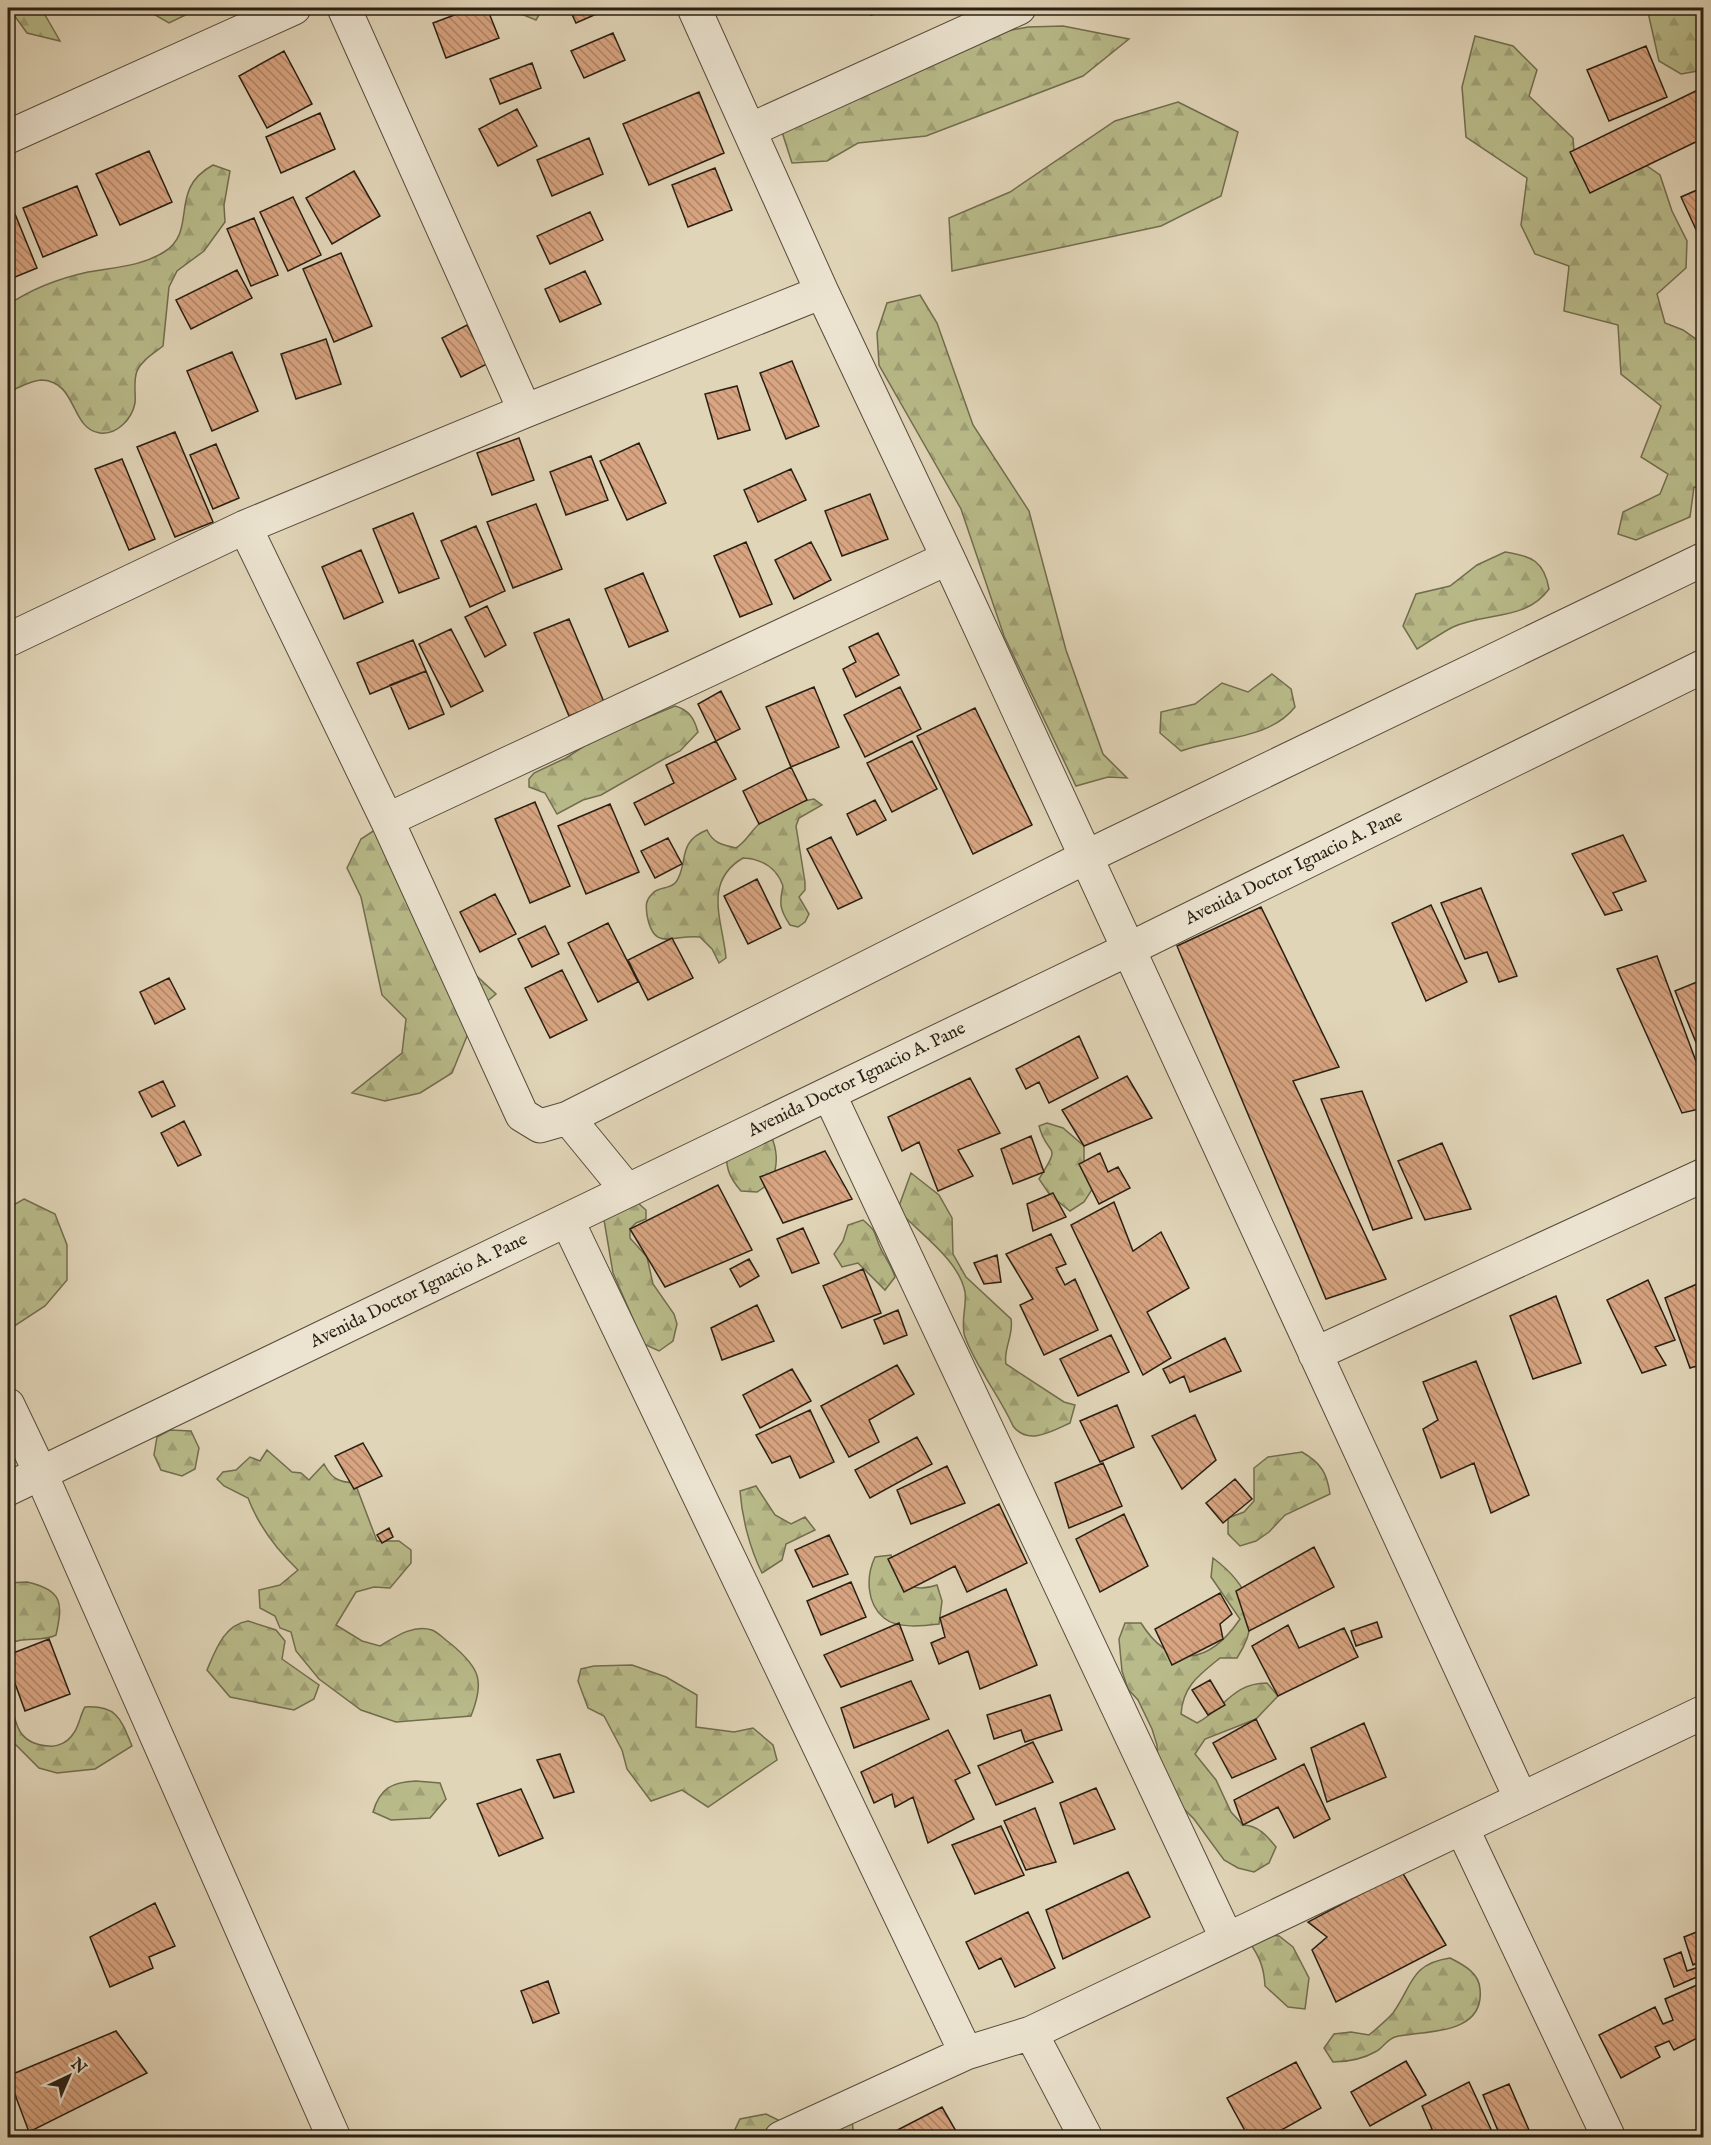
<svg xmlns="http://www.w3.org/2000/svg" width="1711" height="2145" viewBox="0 0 1711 2145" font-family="'IM FELL English',serif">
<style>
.forest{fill:url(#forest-firs);stroke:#716d4e;stroke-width:1.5}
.building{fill:url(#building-back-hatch);stroke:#291f13;stroke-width:1.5}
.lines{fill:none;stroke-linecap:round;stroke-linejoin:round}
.street-casing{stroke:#574c3c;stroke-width:35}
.street{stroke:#ece4d1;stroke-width:33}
.labels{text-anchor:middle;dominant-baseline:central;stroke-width:6;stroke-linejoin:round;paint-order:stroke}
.street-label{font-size:18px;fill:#291f13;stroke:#ece4d1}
</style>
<defs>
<pattern id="forest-firs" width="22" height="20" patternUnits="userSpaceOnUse" patternTransform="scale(1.5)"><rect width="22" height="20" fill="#b9bb8a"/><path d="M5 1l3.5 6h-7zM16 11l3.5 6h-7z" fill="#9fa076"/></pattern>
<pattern id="building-back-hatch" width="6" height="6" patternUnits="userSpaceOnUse" patternTransform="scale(1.5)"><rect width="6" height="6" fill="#d8a481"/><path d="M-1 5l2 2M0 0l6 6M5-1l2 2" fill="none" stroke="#af8568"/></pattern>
</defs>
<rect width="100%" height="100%" fill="#e1d5b8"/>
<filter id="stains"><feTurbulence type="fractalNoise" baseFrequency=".00333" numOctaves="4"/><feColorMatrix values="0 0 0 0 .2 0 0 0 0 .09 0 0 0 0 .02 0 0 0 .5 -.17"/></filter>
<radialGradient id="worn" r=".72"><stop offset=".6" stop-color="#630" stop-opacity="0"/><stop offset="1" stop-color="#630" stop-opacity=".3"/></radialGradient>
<path class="forest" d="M9 8H41L60 41 27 33Z
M143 8H200L169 23Z
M518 8H543L536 20 521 14Z
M1647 8H1703V70L1681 74 1659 61Z
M1063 26 1129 39 1083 76 926 136 858 143 827 161 792 163 782 132 958 40 1028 27Z
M1475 36 1513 46 1537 70 1529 96 1573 138 1575 163 1618 146 1660 175 1672 211 1687 241 1686 268 1657 294 1665 323 1683 330 1703 344V488L1694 487 1690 517 1636 540 1618 534 1623 512 1660 494 1668 474 1641 457 1661 406 1621 374 1618 325 1564 311 1569 266 1535 254 1521 225 1527 178 1466 137 1462 87Z
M1178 102 1238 132 1221 196 1161 226 952 271 949 218 1010 192 1115 121Z
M213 165 230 171 224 205 225 222 204 251 177 271 169 287 163 346C154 353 142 360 137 371 133 382 136 392 135 403 132 419 117 435 100 433 70 429 78 382 42 380 32 380 18 388 8 392V305C31 289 61 278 88 272 114 267 140 267 164 252 199 230 167 190 213 165Z
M920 295 937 323 973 425 1029 511 1066 650 1103 754 1127 778 1108 777 1076 786 1004 636 961 509 879 365 877 333 887 303Z
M1505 552C1532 556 1544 561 1549 589 1526 621 1486 612 1453 627 1441 633 1429 642 1417 649L1403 626 1416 594 1450 586 1477 565Z
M1272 674 1291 689 1295 707C1269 740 1218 737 1181 751L1160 733 1161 712 1195 704 1222 683 1248 692Z
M675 706C689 710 694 718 698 732L680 751 664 759 601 795 583 800 557 814 545 793 529 787V779L534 773 566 758 595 739Z
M814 799 822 805 799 818 796 826 805 882V890L799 897 809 914 805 922 798 927 790 925C780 910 779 904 783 886 777 868 762 859 743 858 702 882 723 922 726 958L719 963 712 949 700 937C672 934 654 953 647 915 646 906 645 901 652 894 658 886 670 890 676 882 689 864 676 842 707 830 713 843 722 845 736 848 747 841 750 832 759 824 773 810 795 802 814 799Z
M390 820 438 940 496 994 478 1009 452 1073 420 1093 385 1101 352 1093 402 1053 406 1019 382 995 361 897 347 868 361 839Z
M1047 1123 1063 1128 1084 1146V1162L1093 1188 1084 1202 1070 1211 1050 1195 1039 1179C1063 1141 1048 1159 1039 1126Z
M770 1133C778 1151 778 1163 772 1182L757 1192 741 1191C728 1176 725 1166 727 1147Z
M911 1173 939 1195 952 1218 953 1254 966 1277 1011 1319C1014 1335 1003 1349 1006 1364L1064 1402 1075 1405 1070 1423C1052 1431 1028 1446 1013 1426 999 1395 977 1369 965 1337 960 1323 967 1307 965 1292 959 1261 923 1236 902 1214L899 1206Z
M24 1199 55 1214 67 1245V1280L45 1306 13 1327 8 1325V1208Z
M638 1203 646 1210V1219L636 1223 630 1229V1238L647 1257 653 1284 674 1314 677 1324 673 1341 659 1351 644 1344 613 1273 604 1220Z
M863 1220C878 1233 873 1231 880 1247 885 1258 891 1264 895 1277L885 1290 858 1263 842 1267 834 1254 843 1241 848 1225Z
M170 1430 191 1431 199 1448 195 1469 182 1476 161 1470 154 1455 157 1437Z
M267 1450 292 1472 301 1473 309 1480 324 1464C332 1479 338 1482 355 1483L377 1541H399L411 1550V1563L390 1588 374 1587 356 1592 336 1625 362 1641 380 1646C395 1637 413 1624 432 1630 438 1632 445 1640 451 1644 480 1668 485 1681 471 1716L396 1722 361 1710 319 1679 296 1651 291 1632 280 1628 275 1616 260 1608 259 1590 280 1585 298 1570C276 1549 259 1527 248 1498L224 1486 217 1479 223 1472 236 1470 250 1457 260 1461Z
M1302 1452C1321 1463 1327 1473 1330 1494L1285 1515 1269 1532 1256 1541 1240 1546 1228 1534V1518L1244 1512 1254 1501V1468L1268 1457Z
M756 1486 775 1515 791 1524 805 1517 815 1530 786 1544 782 1560 762 1573C750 1549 742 1518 740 1491Z
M891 1555C897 1582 910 1594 937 1585L942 1601 939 1624C923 1626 897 1629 884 1618 866 1603 866 1576 875 1557Z
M1213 1558C1249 1585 1264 1617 1237 1658H1220C1199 1675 1183 1686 1181 1714L1197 1723C1225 1708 1233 1683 1267 1683L1278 1696 1256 1719 1205 1739 1195 1754 1216 1780 1231 1812 1243 1825C1258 1825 1267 1836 1276 1847L1269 1863 1254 1872 1238 1868 1224 1860 1194 1819 1182 1807 1158 1762 1157 1745 1152 1729 1138 1700 1128 1689 1122 1671 1119 1639 1125 1623H1141C1172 1672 1210 1663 1240 1619L1211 1577Z
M27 1582C63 1590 63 1603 56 1635 41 1643 22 1635 8 1645V1583Z
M248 1621 276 1630 285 1641 282 1659 319 1685 314 1699 294 1710 230 1697 207 1670C216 1649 224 1625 248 1621Z
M632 1665 666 1677 697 1695 696 1727 734 1732 753 1728 773 1745 777 1760 708 1807 682 1790 651 1801 627 1769 622 1750 604 1716 588 1708 578 1681 581 1669 594 1666Z
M8 1687C15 1715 12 1744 49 1746 58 1747 68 1742 73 1734 79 1727 80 1715 85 1707 117 1705 121 1719 132 1746L95 1769 57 1773 39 1768 8 1737Z
M416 1781 440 1783 446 1799 430 1818 391 1820 373 1812C380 1788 392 1782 416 1781Z
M1263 1934 1279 1936 1293 1947 1309 1978 1305 2009 1288 2007 1265 1986C1264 1968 1260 1957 1249 1942Z
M1450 1958C1464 1965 1479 1973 1480 1989 1485 2036 1424 2030 1395 2037 1388 2039 1383 2047 1377 2051 1363 2059 1348 2062 1333 2062L1324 2048 1334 2034 1351 2032 1369 2035C1377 2028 1386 2021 1393 2013 1413 1985 1410 1964 1450 1958Z
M766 2114 786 2124 852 2120 854 2137 731 2138 740 2119Z"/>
<path class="building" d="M473 8H487L499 38 446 58 433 23Z
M569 8H610L576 23Z
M868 8H893L871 15Z
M613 33 625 60 584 78 571 51Z
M1646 46 1667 97 1609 121 1587 70Z
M284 51 312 104 267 128 239 76Z
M532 63 541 88 500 104 490 79Z
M1704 87V138L1590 193 1570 152Z
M699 92 724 153 649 185 623 124Z
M517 109 537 146 498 166 479 129Z
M320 113 335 149 281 173 266 137Z
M589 138 603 174 552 196 537 160Z
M149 151 172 202 120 225 96 174Z
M715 168 732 210 688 227 672 185Z
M354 171 380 216 332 244 306 198Z
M77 186 97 235 43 257 23 208Z
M1704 187V247L1681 197Z
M293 197 321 255 288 271 260 212Z
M590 212 603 240 550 264 537 236Z
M15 214 37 268 8 280V217Z
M254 218 278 275 251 286 227 229Z
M341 253 372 326 334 342 303 269Z
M237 270 252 298 191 329 176 300Z
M585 271 601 304 560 322 545 289Z
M467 325 487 364 461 377 442 338Z
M326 339 341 384 296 399 281 354Z
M232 352 258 411 212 431 187 371Z
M792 361 819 426 786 439 760 373Z
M737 386 750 430 718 439 705 394Z
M175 432 213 522 175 537 137 447Z
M519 438 534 480 492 495 477 453Z
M639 443 666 503 627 520 600 461Z
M216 444 239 498 213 509 190 455Z
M591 456 608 500 566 515 550 472Z
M122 459 155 539 129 550 95 469Z
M791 469 806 500 758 522 744 490Z
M870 494 888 539 842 556 825 511Z
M536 504 562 569 513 588 487 522Z
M413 513 439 578 399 593 373 529Z
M476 526 505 591 470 607 441 541Z
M746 542 772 604 740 617 714 556Z
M811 542 831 580 794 599 775 560Z
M361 550 383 602 344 619 322 567Z
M643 573 668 631 629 647 605 589Z
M487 606 506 645 485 657 465 617Z
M569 619 604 702 569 716 534 633Z
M451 629 483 691 451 707 419 644Z
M878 633 899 675 856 697 843 669 856 662 849 647Z
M413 640 426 671 370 694 357 663Z
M426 671 444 714 409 729 390 685Z
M814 687 839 747 791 767 766 707Z
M900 687 921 729 865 757 844 715Z
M721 691 740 729 716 741 698 704Z
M975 708 1032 825 973 854 917 736Z
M716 741 736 779 645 825 634 803 674 783 666 765Z
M912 741 937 789 892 812 867 763Z
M791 767 807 800 759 824 743 791Z
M875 800 886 820 857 835 847 814Z
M535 802 570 886 530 903 495 819Z
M610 804 639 872 586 894 558 826Z
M1623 835 1646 881 1613 893 1622 910 1605 915 1572 854Z
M831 837 862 898 838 909 807 849Z
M668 838 682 864 655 878 641 851Z
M757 879 781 928 748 944 724 896Z
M1481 888 1517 976 1499 982 1487 952 1465 959 1441 903Z
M495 894 516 934 480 952 460 912Z
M1431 905 1467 982 1426 1001 1392 923Z
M1261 907 1339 1067 1293 1081 1386 1279 1326 1299 1177 946Z
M608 923 638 982 598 1002 568 943Z
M545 926 559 954 532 967 518 939Z
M672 938 693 978 648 1000 628 960Z
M1657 956 1704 1083V1108L1682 1113 1617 969Z
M562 970 587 1020 550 1038 525 988Z
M169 978 185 1009 155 1024 140 992Z
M1704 979V1062L1675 991Z
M1079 1036 1098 1078 1049 1103 1039 1082 1026 1089 1016 1069Z
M1127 1076 1152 1118 1084 1146 1062 1110Z
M970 1078 1000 1133 958 1150 973 1176 938 1191 919 1142 902 1151 888 1117Z
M163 1081 175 1106 152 1117 139 1092Z
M1362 1091 1412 1218 1373 1230 1321 1099Z
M184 1121 201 1155 178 1166 161 1133Z
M1031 1136 1044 1172 1013 1184 1001 1149Z
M1442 1143 1471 1209 1425 1220 1398 1161Z
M825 1151 852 1199 783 1223 760 1177Z
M1100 1153 1108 1172 1118 1167 1130 1188 1099 1204 1079 1164Z
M718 1185 752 1250 665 1287 630 1229Z
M1053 1193 1066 1217 1033 1231 1027 1204Z
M1114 1202 1133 1251 1161 1232 1189 1288 1147 1312 1171 1358 1143 1375 1071 1225Z
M803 1228 819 1263 792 1273 777 1239Z
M1051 1234 1066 1264 1056 1268 1065 1285 1075 1279 1098 1330 1044 1355 1020 1305 1033 1299 1006 1254Z
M997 1255 1001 1282 984 1284 974 1263Z
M749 1259 759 1276 740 1287 730 1269Z
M863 1269 881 1313 842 1328 823 1286Z
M1648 1280 1675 1340 1655 1347 1666 1365 1642 1373 1607 1300Z
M1704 1281V1364L1690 1368 1665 1298Z
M1556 1296 1581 1363 1533 1379 1510 1316Z
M757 1305 774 1341 722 1360 711 1328Z
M898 1310 907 1335 884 1344 874 1320Z
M1111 1335 1129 1372 1078 1396 1060 1359Z
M1225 1338 1241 1371 1190 1392 1184 1376 1170 1383 1163 1369Z
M1476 1361 1529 1495 1491 1513 1474 1463 1441 1478 1423 1429 1438 1420 1423 1382Z
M897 1365 914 1394 869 1420 879 1442 849 1457 821 1406Z
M792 1369 811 1401 760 1428 743 1395Z
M1117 1405 1134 1447 1100 1462 1080 1421Z
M810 1410 834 1462 800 1478 790 1456 772 1463 756 1435Z
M1195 1415 1216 1460 1182 1489 1152 1436Z
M917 1437 932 1464 870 1498 855 1470Z
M363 1443 382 1476 354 1489 335 1456Z
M1103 1463 1122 1506 1069 1528 1055 1483Z
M947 1466 965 1503 911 1524 897 1490Z
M1235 1479 1252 1499 1223 1523 1206 1503Z
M999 1504 1027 1563 967 1592 955 1566 904 1592 888 1559Z
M1124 1514 1148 1566 1100 1592 1076 1539Z
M389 1528 393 1537 382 1543 377 1535Z
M829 1535 848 1574 813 1587 795 1550Z
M1314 1547 1334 1587 1249 1631 1236 1591Z
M851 1582 866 1617 821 1635 807 1601Z
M1006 1589 1037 1665 980 1689 968 1651 939 1664 931 1643 945 1637 940 1618Z
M1220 1593 1232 1614 1220 1624 1223 1639 1172 1665 1155 1629Z
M1377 1622 1382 1637 1356 1646 1351 1631Z
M899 1623 913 1660 841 1687 824 1655Z
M1288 1625 1299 1648 1344 1628 1358 1657 1278 1696 1252 1646Z
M49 1639 70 1694 25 1711 8 1664V1655Z
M1210 1680 1225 1705 1208 1715 1192 1690Z
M911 1681 929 1719 854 1748 841 1708Z
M1050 1695 1062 1730 1025 1742 1021 1730 994 1739 987 1715Z
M1256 1719 1276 1759 1232 1778 1213 1743Z
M1364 1723 1386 1777 1327 1802 1311 1748Z
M948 1730 970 1773 955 1780 974 1819 928 1843 913 1797 895 1807 892 1794 874 1803 861 1772Z
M1033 1742 1053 1782 996 1805 978 1766Z
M560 1754 574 1792 554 1798 537 1760Z
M1304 1764 1330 1819 1294 1838 1278 1807 1243 1825 1234 1800Z
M1096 1788 1115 1829 1074 1844 1060 1803Z
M521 1789 543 1838 499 1856 477 1804Z
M1035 1808 1056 1862 1026 1870 1004 1821Z
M1001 1826 1024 1875 975 1894 952 1845Z
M1128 1872 1150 1917 1063 1959 1046 1910Z
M1402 1872 1446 1945 1336 2002 1312 1950 1327 1937 1308 1922Z
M155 1903 175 1946 149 1957 153 1968 110 1987 90 1937Z
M1028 1912 1055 1968 1015 1987 1001 1958 979 1969 966 1942Z
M1704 1929V1960L1693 1965 1684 1937Z
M1681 1952 1687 1971 1696 1968 1699 1976 1674 1987 1664 1959Z
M548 1981 559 2013 533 2023 521 1991Z
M1704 1982V2039L1699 2037 1674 2050 1669 2041 1655 2047 1660 2057 1621 2078 1599 2035 1655 2007 1663 2024 1673 2020 1665 1999Z
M116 2031 147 2073 29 2132 8 2076Z
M1406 2061 1426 2095 1370 2126 1351 2092Z
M1296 2062 1321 2108 1267 2138H1249L1227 2098Z
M1469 2082 1495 2138H1428L1425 2132 1432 2129 1422 2106Z
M1509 2084 1532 2137 1531 2138H1501L1483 2095Z
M942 2107 960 2138H882Z
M1704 2126V2138H1679Z"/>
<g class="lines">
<g class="street-casing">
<path id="street" d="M344 8 525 411
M694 8 822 292 948 558 1521 1799
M750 130 1019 8
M8 137 294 8
M245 527 387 820 522 1115 540 1126 568 1118 1086 857 1704 559
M8 640 245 527 525 411 822 292
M387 820 948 558
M829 1094 1227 1939
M568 1118 627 1190
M567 1220 966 2053
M1315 1354 1704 1175
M8 1405 40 1472 334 2138
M8 1489 1129 949 1704 666
M1462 1828 1609 2138
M1031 2033 1086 2138
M781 2138 966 2053 1031 2033 1704 1712"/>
</g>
<use href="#street" class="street"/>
</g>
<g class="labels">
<g class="street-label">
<text transform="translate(1294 868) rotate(-26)">Avenida Doctor Ignacio A. Pane</text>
<text transform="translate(857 1080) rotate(-26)">Avenida Doctor Ignacio A. Pane</text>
<text transform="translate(419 1291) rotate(-26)">Avenida Doctor Ignacio A. Pane</text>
</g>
</g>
<rect width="1711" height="2145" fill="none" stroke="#e1d5b8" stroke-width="30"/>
<rect x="9" y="9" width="1693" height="2127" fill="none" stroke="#291f13" stroke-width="3"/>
<rect x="15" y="15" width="1681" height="2115" fill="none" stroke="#291f13" stroke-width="1.5"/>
<g transform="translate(69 2076) rotate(44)" stroke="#ece4d1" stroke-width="4.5" paint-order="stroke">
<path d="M0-4.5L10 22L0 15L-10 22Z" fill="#291f13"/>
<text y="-9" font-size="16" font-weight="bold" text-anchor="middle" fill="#291f13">N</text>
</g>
<rect width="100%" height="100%" filter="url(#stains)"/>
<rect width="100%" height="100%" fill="url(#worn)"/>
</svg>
